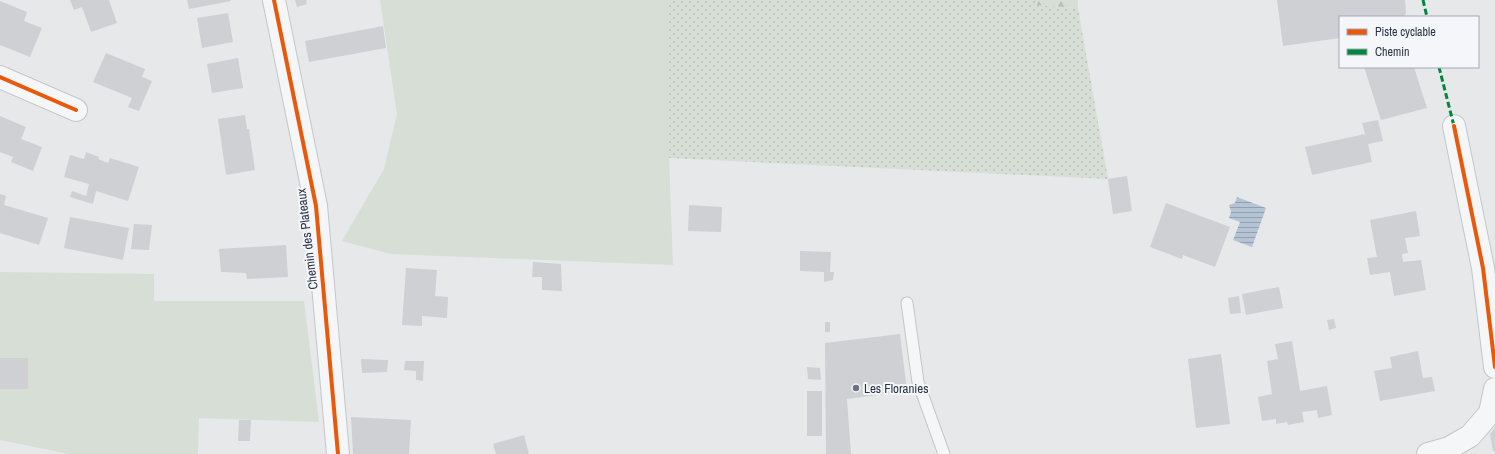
<svg xmlns="http://www.w3.org/2000/svg" width="1495" height="454" viewBox="0 0 1495 454" font-family="'Archivo Narrow',sans-serif">
<style>
.grass{fill:url(#grass-dots)}
.forest{fill:url(#forest-firs)}
.garden{fill:#d6ded6}
.water{fill:url(#water-rules)}
.building{fill:#ced0d3}
.lines{fill:none;stroke-linecap:round;stroke-linejoin:round}
.service-casing{stroke:#c4c6c8;stroke-width:13}
.minor-casing{stroke:#c4c6c8;stroke-width:24}
.tertiary-casing{stroke:#c4c6c8;stroke-width:24}
.service{stroke:#f5f6f7;stroke-width:11}
.minor{stroke:#f5f6f7;stroke-width:22}
.tertiary{stroke:#f5f6f7;stroke-width:22}
.quiet{stroke:#00873e;stroke-width:3;stroke-dasharray:6 3;stroke-linecap:butt}
.cycleway-casing{stroke:#f4f6f9;stroke-width:6}
.cycleway{stroke:#e8590c;stroke-width:4}
.poi-dot{fill:#6c737f;stroke:#f4f6f9;stroke-width:1.5}
.labels{text-anchor:middle;dominant-baseline:central;stroke-width:4;stroke-linejoin:round;paint-order:stroke}
.street-label{font-size:13px;fill:#2b3445;stroke:#f4f6f9}
.poi-label{font-size:13px;fill:#2b3445;stroke:#f4f6f9;text-anchor:start}
</style>
<defs>
<pattern id="grass-dots" width="8" height="8" patternUnits="userSpaceOnUse"><rect width="8" height="8" fill="#d6ded6"/><path d="M2 2h.1M6 6h.1" fill="none" stroke="#b8bfb9" stroke-width="1.8" stroke-linecap="round"/></pattern>
<pattern id="forest-firs" width="22" height="20" patternUnits="userSpaceOnUse"><rect width="22" height="20" fill="#d6ded6"/><path d="M5 1l3.5 6h-7zM16 11l3.5 6h-7z" fill="#b8bfb9"/></pattern>
<pattern id="water-rules" width="6" height="5" patternUnits="userSpaceOnUse"><rect width="6" height="5" fill="#b4c4d5"/><path d="M0 2.5h6" fill="none" stroke="#93a0af"/></pattern>
</defs>
<rect width="100%" height="100%" fill="#e6e8ea"/>
<path class="grass" d="M669 0H1036L1037 5 1078 8 1108 179 669 158Z"/>
<path class="forest" d="M1036 0H1078V8L1037 5Z"/>
<path class="garden" d="M380 0H669V158L673 265 391 254 342 241 384 169 397 114Z
M0 272 154 274V301H304L319 422 199 418 198 454H69L0 440Z"/>
<path class="water" d="M1237 197 1266 208 1252 247 1233 240 1240 222 1229 218 1231 212 1229 205 1235 203Z"/>
<path class="building" d="M70 0H109L117 23 91 32 82 7 74 10Z
M187 0H230L231 1 189 9Z
M295 0H306L307 4 297 7Z
M1277 0H1405L1406 14 1404 15 1405 17H1340V38L1283 46Z
M0 1 27 12 24 21 42 28 30 57 0 45Z
M228 13 233 42 202 48 197 18Z
M383 26 386 48 309 62 305 41Z
M106 53 145 69 142 77 152 81 139 111 128 107 132 98 93 82Z
M238 58 243 88 212 93 207 64Z
M1364 67H1414L1427 108 1381 120Z
M245 115 247 129H249L255 170 226 175 218 119Z
M0 116 26 127 21 139 42 147 33 171 11 162 13 157 0 152Z
M1378 120 1383 141 1368 144 1372 162 1312 175 1305 147 1365 134 1362 123Z
M86 152 99 157 98 159 108 163 110 158 139 167 128 201 96 191 93 204 70 197 72 191 86 196 89 184 64 177 70 155 84 159Z
M1127 176 1132 211 1113 214 1108 179Z
M0 194 6 196 4 205 48 218 39 245 0 233Z
M1166 203 1230 227 1215 267 1183 255 1182 259 1150 247Z
M689 205 722 207 721 232 688 231Z
M1416 211 1420 236 1405 238 1408 253 1402 254 1403 262 1421 260 1426 290 1394 296 1390 272 1370 275 1367 258 1377 257 1370 220Z
M70 217 129 228 123 260 64 248Z
M134 224 152 225 149 250 131 249Z
M286 245 288 277 247 279 246 273 221 272 219 249Z
M800 251 831 252 830 272H834L833 280 824 282V272L800 271Z
M533 262 561 264 562 291 542 290V277H532Z
M406 268 437 270 435 296 448 297 447 318 422 316V326L402 325Z
M1279 287 1283 308 1246 315 1242 294Z
M1239 296 1241 313 1230 314 1228 298Z
M1334 319 1336 328 1329 330 1327 320Z
M825 322H830V332H825Z
M900 334 907 391 847 399 851 454H826L825 343Z
M1292 341 1300 391 1327 386 1332 415 1318 418 1317 410 1302 412 1304 422 1288 425 1287 422 1276 424V419L1262 421 1258 397 1272 394 1267 361 1278 359 1275 344Z
M1418 351 1423 378 1432 377 1435 391 1380 401 1374 371 1392 368 1390 357Z
M1221 354 1230 424 1196 428 1188 359Z
M0 358H28V389H0Z
M361 359 388 360 387 372 362 373Z
M405 361H424L423 381 416 380V371L404 370Z
M807 367 820 368 821 380 808 379Z
M807 391H822V436H807Z
M351 417 411 420 409 454H353Z
M239 420H251L250 441H238Z
M1495 428V451H1493L1490 434Z
M524 435 529 454H496L493 444Z"/>
<g class="lines">
<g class="service-casing">
<path id="service" d="M907 303 918 382 944 454"/>
</g>
<g class="minor-casing">
<path id="minor" d="M0 77 76 110
M1454 126 1483 268 1495 367
M1428 454 1449 448 1470 436 1490 413 1495 389"/>
</g>
<g class="tertiary-casing">
<path id="tertiary" d="M274 0 316 206 338 454"/>
</g>
<use href="#service" class="service"/>
<use href="#minor" class="minor"/>
<use href="#tertiary" class="tertiary"/>
<path class="quiet" d="M1423 0 1427 17
M1439 67 1454 126"/>
<g class="cycleway-casing">
<path id="cycleway" d="M274 0 316 206 338 454
M0 77 76 110
M1454 126 1483 268 1495 367"/>
</g>
<use href="#cycleway" class="cycleway"/>
</g>
<circle class="poi-dot" cx="856" cy="388" r="4"/>
<g class="labels">
<g class="street-label">
<text transform="translate(307 239) rotate(-97)">Chemin des Plateaux</text>
</g>
<g class="poi-label">
<text x="864" y="388">Les Floranies</text>
</g>
</g>
<rect x="1339" y="16" width="140" height="52" fill="#f4f6f9" stroke="#a4a8b1"/>
<rect x="1347" y="29" width="20" height="6" fill="#e8590c" stroke="#a4a8b1"/>
<text x="1375" y="36" font-size="12" fill="#2b3445">Piste cyclable</text>
<rect x="1347" y="49" width="20" height="6" fill="#00873e" stroke="#a4a8b1"/>
<text x="1375" y="56" font-size="12" fill="#2b3445">Chemin</text>
</svg>
